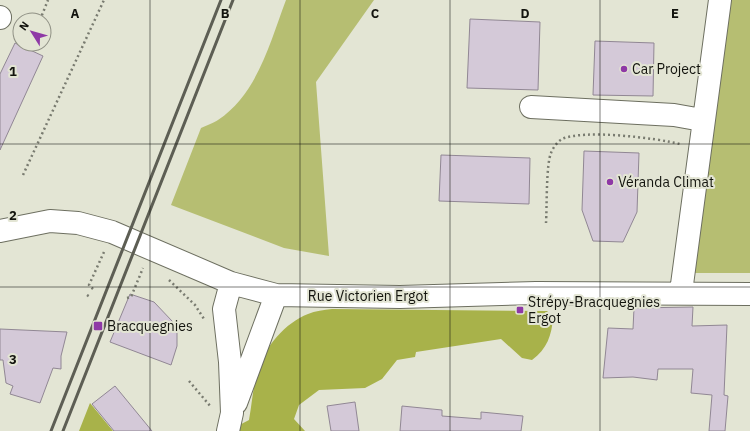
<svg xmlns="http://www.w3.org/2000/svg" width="750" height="431" viewBox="0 0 750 431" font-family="'IBM Plex Sans',sans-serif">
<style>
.green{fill:#b6be72}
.forest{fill:#a8b24a}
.building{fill:#d4c9d8;stroke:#918794}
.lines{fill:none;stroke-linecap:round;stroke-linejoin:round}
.minor-casing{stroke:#6d6f60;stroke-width:24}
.path{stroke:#797b70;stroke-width:2.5;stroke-dasharray:2 3;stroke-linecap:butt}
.minor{stroke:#fff;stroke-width:22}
.rail{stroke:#5d5e54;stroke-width:3}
.grid{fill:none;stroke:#13140e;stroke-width:1;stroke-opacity:0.55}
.poi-dot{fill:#8e38a6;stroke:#e3e5d4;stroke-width:1.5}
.labels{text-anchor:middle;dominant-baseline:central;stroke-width:4;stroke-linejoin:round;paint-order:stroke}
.poi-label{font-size:14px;fill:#13140e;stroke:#e3e5d4;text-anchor:start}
.street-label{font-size:14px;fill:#13140e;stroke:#e3e5d4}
.grid-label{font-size:13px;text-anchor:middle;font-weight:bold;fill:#13140e;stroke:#e3e5d4;stroke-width:4;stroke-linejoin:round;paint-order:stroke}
</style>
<rect width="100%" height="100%" fill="#e3e5d4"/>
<path class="green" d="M286 0H374L316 82 329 256 284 248 171 205 201 128C207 125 214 123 218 120 258 93 270 42 286 0Z
M720 0H750V273H694Z"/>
<path class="forest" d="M332 309 547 311 553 317C552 335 547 349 532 360L522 358 501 339 416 352 415 357 397 360 382 379 365 388 319 390 299 405 294 419 305 431H228L249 420C252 404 253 385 258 369 266 346 285 323 308 314 315 311 324 310 332 309Z
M90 403 113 431H79Z"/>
<path class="building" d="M470 19 540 22 538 90 467 88Z
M595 41 654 43 653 96 593 95Z
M15 43 43 56 0 150V74Z
M584 151 639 153 637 212 623 242 593 241 582 210Z
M441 155 530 158 529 204 439 201Z
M130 294 154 302 172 321 177 331V346L171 365 110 342Z
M693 307 692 326 727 325 724 395 728 396 725 431H709L712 395 691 393 693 369H658L657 380 633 377 603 378 608 328 633 329 634 308Z
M0 329 67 332 61 356V369L53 368 40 403 10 394 13 386 6 383 3 360H0Z
M115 386 152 431H114L92 404Z
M355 402 359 431H331L327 406Z
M402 406 442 410V416L481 419V412L523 416 521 431H400Z"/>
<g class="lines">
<g class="minor-casing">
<path id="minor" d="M0 18V17
M531 107 674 115 702 120
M0 231 50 221 78 223 112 232 231 283 276 295 400 297 536 293 750 294
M681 292 720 0
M236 403 276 295
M228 431 232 413 230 362 224 309 231 283"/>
</g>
<path class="path" d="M40 20 48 0
M23 175 104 0
M546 223C547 207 546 165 551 153 553 148 557 142 562 139 584 129 656 138 680 144
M169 280 195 305 204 319
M93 289 89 285 104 252
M87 295 90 297
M127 298 131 297 143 268
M189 381 211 407"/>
<use href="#minor" class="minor"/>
<path class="rail" d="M51 431 221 0
M63 431 233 0"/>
</g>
<path class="grid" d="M150 0V431M300 0V431M450 0V431M600 0V431M0 144H750M0 287H750"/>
<g class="poi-dot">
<circle cx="624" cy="69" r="4"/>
<circle cx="610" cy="182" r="4"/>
<rect x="516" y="306" width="8" height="8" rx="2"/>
<rect x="93" y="321" width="10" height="10" rx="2"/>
</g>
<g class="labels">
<g class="poi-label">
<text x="632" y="69">Car Project</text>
<text x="618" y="182">Véranda Climat</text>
<text x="528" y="302">Strépy-Bracquegnies<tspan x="528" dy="16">Ergot</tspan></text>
<text x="107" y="326">Bracquegnies</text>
</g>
<g class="street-label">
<text x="368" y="296">Rue Victorien Ergot</text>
</g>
</g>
<g class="grid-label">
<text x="75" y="18">A</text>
<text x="225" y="18">B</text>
<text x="375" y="18">C</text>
<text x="525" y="18">D</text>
<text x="675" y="18">E</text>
<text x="13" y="76">1</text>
<text x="13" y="220">2</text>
<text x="13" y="364">3</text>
</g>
<g transform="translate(32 32) rotate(307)"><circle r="19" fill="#e3e5d4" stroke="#909185"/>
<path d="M0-3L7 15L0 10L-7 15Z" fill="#8e38a6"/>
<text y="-6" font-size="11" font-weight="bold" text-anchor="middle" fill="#13140e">N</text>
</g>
</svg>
